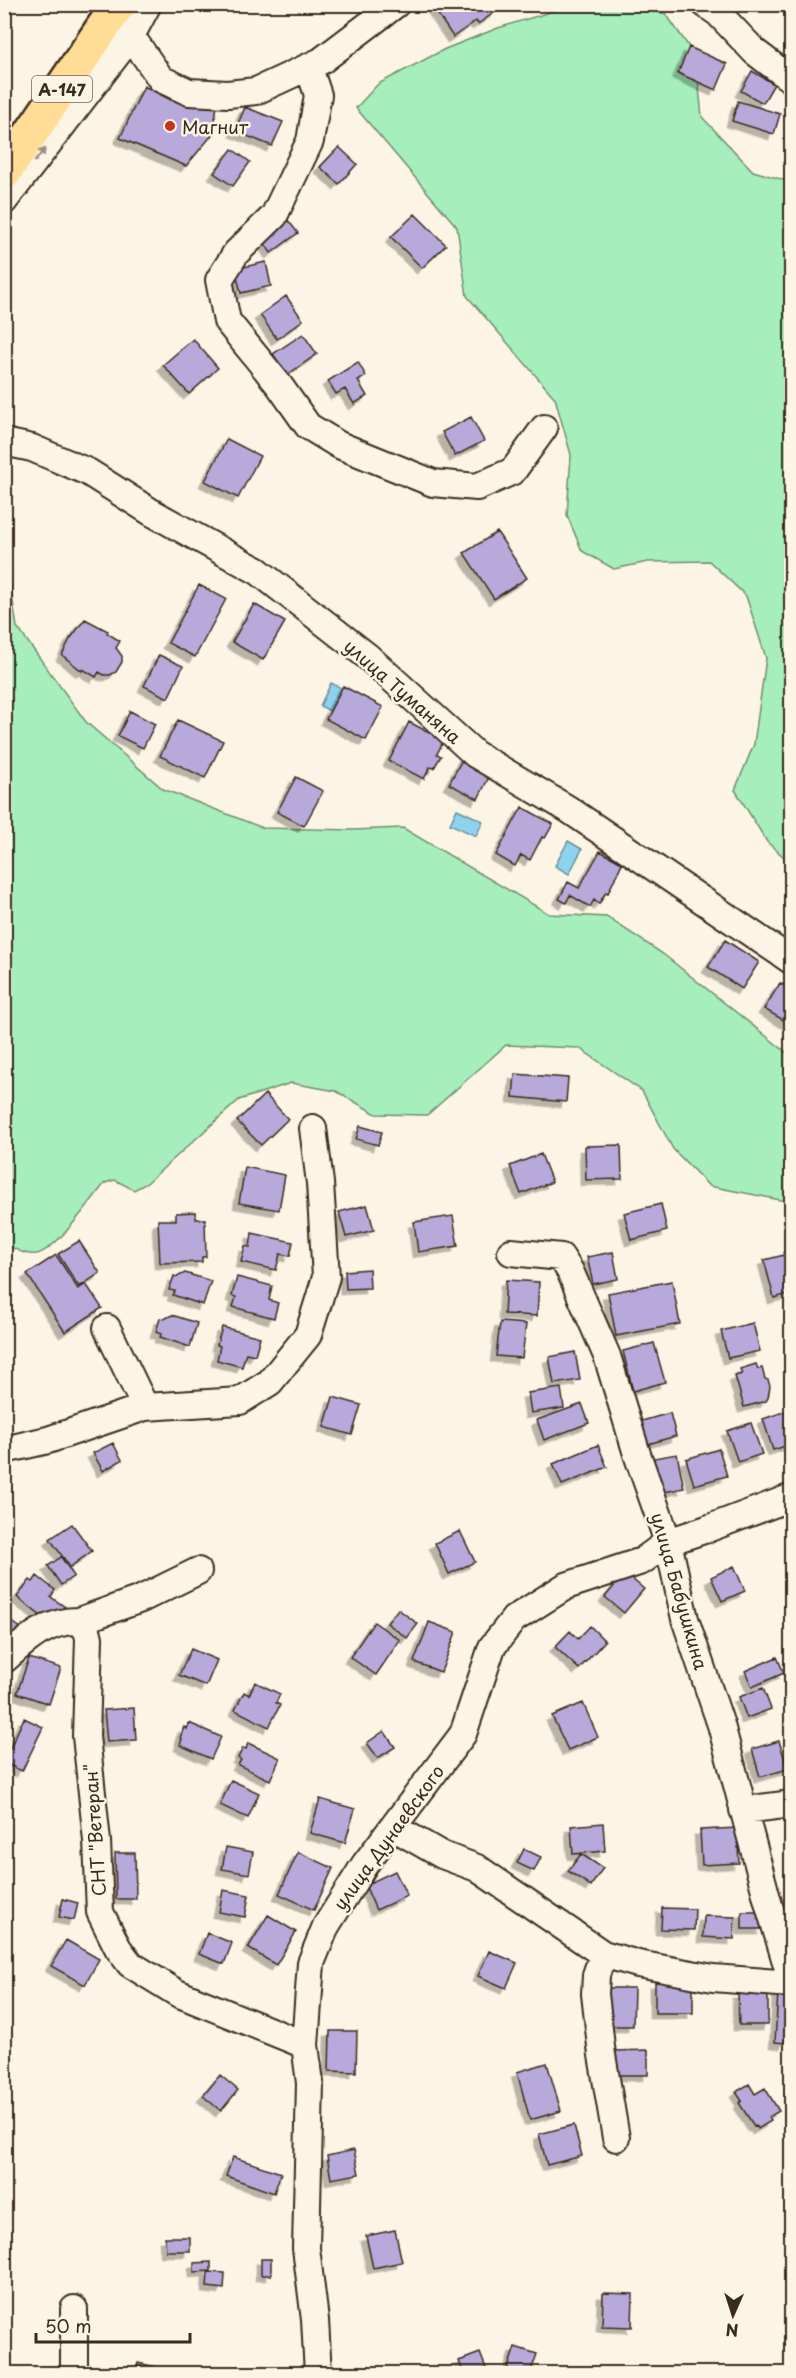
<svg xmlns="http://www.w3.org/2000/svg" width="796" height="2378" viewBox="0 0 796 2378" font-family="'Playpen Sans',sans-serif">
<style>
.green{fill:#a6efbd;stroke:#708c6e;stroke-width:1.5}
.water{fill:#8dd3ee;stroke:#6c8f9b;stroke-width:1.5}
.building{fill:#b7aadb;stroke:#3b2a1e;stroke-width:1.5;filter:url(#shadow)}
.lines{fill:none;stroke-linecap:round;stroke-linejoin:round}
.minor-casing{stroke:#3b2a1e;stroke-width:30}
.highway-casing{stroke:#3b2a1e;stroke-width:38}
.minor{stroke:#fcf5e5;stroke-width:26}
.highway{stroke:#ffdd96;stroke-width:33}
.oneway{fill:#9c9082}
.poi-dot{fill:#c8321e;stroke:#fcf5e5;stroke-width:2}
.labels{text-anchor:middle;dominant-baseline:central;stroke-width:5;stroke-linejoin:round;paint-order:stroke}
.shield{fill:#fcf5e5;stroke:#75675a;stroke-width:1.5}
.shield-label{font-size:16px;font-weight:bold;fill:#3b2a1e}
.poi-label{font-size:18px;fill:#3b2a1e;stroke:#fcf5e5;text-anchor:start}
.street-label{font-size:18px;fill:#3b2a1e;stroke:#fcf5e5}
</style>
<defs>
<filter id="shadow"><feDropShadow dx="-5.5" dy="5.5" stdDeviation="0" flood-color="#0004"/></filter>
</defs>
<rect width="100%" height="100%" fill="#fcf5e5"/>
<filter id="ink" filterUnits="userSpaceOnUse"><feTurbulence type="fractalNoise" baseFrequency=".0167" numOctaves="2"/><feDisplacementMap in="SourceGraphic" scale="12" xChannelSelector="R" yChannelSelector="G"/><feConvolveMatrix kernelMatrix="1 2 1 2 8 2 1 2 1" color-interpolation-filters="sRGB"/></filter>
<g filter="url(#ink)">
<path class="green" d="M573 5H622L666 14 696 57 702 117 753 171 791 182V863L767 842 735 790 754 744 766 658 746 596 709 561 648 562 614 569 582 551 567 515 571 455 555 398 467 296 457 227 356 108 378 84 445 49 498 28Z
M4 545 17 627 86 722 163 789 263 828 353 830 403 828 549 914 607 917 663 954 791 1056V1202L709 1186 673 1149 642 1091 579 1048 506 1045 427 1115 376 1114 336 1091 291 1083 239 1100 147 1183 134 1190 115 1180 105 1183C91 1200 56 1251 36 1254 25 1255 17 1250 9 1246L4 1235Z"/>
<path class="water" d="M331 683 341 688 330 711 320 706Z
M457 809 483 821 476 836 450 824Z
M568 841 582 849 569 874 555 866Z"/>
<path class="building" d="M431 4H489L495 12 478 24 476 21 453 37Z
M689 47 727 64 716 90 678 73Z
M752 71 774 84 763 103 741 91Z
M144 86 171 100 185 104 186 100 217 105 213 134 186 166 120 138Z
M738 101 780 114 774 134 732 121Z
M245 107 283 122 272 146 235 131Z
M339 147 357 164 339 184 320 167Z
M232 149 250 162 233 186 214 173Z
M415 214 446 245 422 268 391 237Z
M287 219 298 233 271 253 261 238Z
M266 262 271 286 241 293 235 269Z
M286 296 303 320 277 339 260 315Z
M303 334 317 354 287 375 273 354Z
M193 339 218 368 189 394 163 365Z
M358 362 366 376 358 381 367 396 354 404 345 389 336 394 328 381Z
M471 417 484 441 455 456 442 432Z
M227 439 260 456 238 498 205 481Z
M497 532 527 578 494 599 464 553Z
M199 585 226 599 195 657 168 643Z
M254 604 285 622 263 660 232 642Z
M85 619 108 631 107 633 120 641 116 648 122 656V662L116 672 110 675H104L99 672 96 677 83 669 82 671 62 655 70 639Z
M159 655 183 666 168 698 144 686Z
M343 686 383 707 366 740 326 719Z
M130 711 155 724 143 748 118 736Z
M178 720 223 741 205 778 160 756Z
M409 722 444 740 437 754 441 756 434 768 430 767 424 779 389 761Z
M465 754 493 769 478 799 449 784Z
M296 777 323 791 304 826 277 812Z
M522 807 553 824 545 838 542 837 530 860 521 855 515 866 496 855Z
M600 851 622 863 608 893 606 892 599 904 594 900 590 907 570 895 566 903 559 899 568 882 579 888Z
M725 940 759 962 742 989 708 967Z
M780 983 792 989V1025L764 1009Z
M515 1074 568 1078 566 1102 513 1097Z
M265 1094 288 1119 261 1145 237 1121Z
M360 1126 382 1132 378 1145 356 1139Z
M621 1145 622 1179 586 1180 585 1146Z
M541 1154 552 1182 521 1194 510 1166Z
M245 1167 285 1175 279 1210 239 1203Z
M661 1204 667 1231 631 1240 624 1213Z
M367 1205 374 1230 346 1237 339 1212Z
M196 1212V1219H205L206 1257H202V1262L160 1263 158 1220H176V1213Z
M453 1216 458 1246 418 1252 414 1222Z
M252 1233 293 1242 290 1256 280 1254 276 1270 241 1262 245 1246 250 1247Z
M79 1241 100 1273 79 1287 58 1254Z
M613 1252 618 1279 593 1284 587 1257Z
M792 1253V1293L774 1298 764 1260Z
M56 1255 78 1289 86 1284 102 1308 65 1332 27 1274Z
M369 1269 370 1288 346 1289 345 1271Z
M185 1273 211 1281 203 1305 173 1295 175 1291 169 1290 174 1276 177 1277Z
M237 1277 272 1286 269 1300 278 1303 274 1318 233 1307 236 1297 232 1296Z
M506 1280 539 1282 537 1316 504 1314Z
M672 1281 680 1324 616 1336 608 1293Z
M172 1315 197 1323 190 1347 160 1337 161 1334 156 1332 160 1318 164 1319Z
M500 1322 526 1324 522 1358 496 1356Z
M753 1323 760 1351 728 1358 721 1331Z
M222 1327 260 1337 255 1355 246 1353 242 1367 217 1360 220 1346 217 1345Z
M654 1343 665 1382 633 1391 623 1351Z
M575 1352 580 1380 554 1384 549 1357Z
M756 1364 758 1369 762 1368 765 1379 768 1380 770 1386 768 1398 766 1401 744 1407 735 1376 742 1374 740 1369Z
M561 1388 564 1408 531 1413 528 1393Z
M333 1397 361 1405 352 1435 324 1427Z
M582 1404 589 1423 544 1440 537 1420Z
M792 1409V1444L773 1450 763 1419Z
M670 1413 676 1436 641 1446 635 1423Z
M751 1423 762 1454 738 1462 727 1431Z
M113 1443 122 1460 103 1471 93 1453Z
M598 1445 607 1467 562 1485 553 1464Z
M719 1449 727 1476 694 1485 686 1459Z
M677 1454 684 1488 655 1494 648 1459Z
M72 1524 92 1551 70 1567 50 1539Z
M460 1531 475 1562 449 1574 435 1543Z
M61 1557 74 1576 61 1585 48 1566Z
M734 1566 745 1591 722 1601 711 1577Z
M625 1573 644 1589 624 1613 605 1597Z
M37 1576 55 1590 51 1597 65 1607 51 1624 17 1597 30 1580 33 1582Z
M398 1609 418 1624 407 1638 387 1623Z
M4 1616 25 1631 4 1651Z
M374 1622 400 1640 376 1675 350 1657Z
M429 1622 456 1632 441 1672 414 1662Z
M590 1626 605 1641 579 1669 555 1647 570 1631 578 1639Z
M191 1649 217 1660 206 1686 179 1675Z
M777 1657 784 1673 752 1687 745 1671Z
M29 1658 61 1668 49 1704 17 1693Z
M255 1682 280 1694 276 1703 280 1705 269 1727 235 1710 244 1692 249 1695Z
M763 1688 771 1709 747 1718 739 1697Z
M583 1703 598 1737 568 1750 552 1716Z
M134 1708 136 1740 107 1742 104 1710Z
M24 1718 43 1727 22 1771 4 1763V1761Z
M189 1723 221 1737 211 1759 180 1745 182 1739 180 1738 184 1727 187 1729Z
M384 1731 395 1747 378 1758 367 1743Z
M779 1741 788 1769 760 1777 752 1749Z
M248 1743 280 1758 270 1780 238 1765 241 1760 238 1758 243 1748 246 1749Z
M231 1780 259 1793 248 1818 220 1805Z
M320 1799 355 1809 345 1843 310 1833Z
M603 1823 605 1851 573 1854 571 1826Z
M737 1828 739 1863 702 1865 700 1830Z
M226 1847 253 1852 249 1874 222 1869Z
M524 1849 541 1857 534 1871 517 1863Z
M298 1852 333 1868 314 1910 279 1894Z
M115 1853H135L136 1899H116Z
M581 1854 603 1868 591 1886 568 1871Z
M395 1871 407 1896 376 1910 365 1885Z
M223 1890 249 1895 245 1917 219 1912Z
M63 1899 78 1903 74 1920 59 1917Z
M662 1908 695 1909 694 1930 661 1929Z
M742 1912H763V1929H742Z
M268 1915 296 1932 276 1965 248 1948Z
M704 1916 735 1917 734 1939 703 1937Z
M207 1933 232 1943 224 1964 199 1954Z
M66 1940 99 1959 85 1985 51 1966Z
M489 1951 517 1963 506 1988 478 1976Z
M655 1982H693V2013H655Z
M608 1988H634L633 2026H607Z
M778 1992H792V2029L785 2043 775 2042Z
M738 1993H768V2025H739Z
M330 2031H357L356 2072 329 2071Z
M648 2050V2075H616L615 2051Z
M547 2063 561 2111 530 2120 517 2072Z
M220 2075 238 2090 221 2111 203 2096Z
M749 2084 755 2094 765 2088 779 2111 769 2117 771 2121 758 2129 756 2125 754 2126 739 2103 742 2101 736 2092Z
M574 2125 582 2156 547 2165 539 2134Z
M354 2150 359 2174 331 2179 327 2156Z
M233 2157 281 2173 274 2193 226 2176Z
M395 2230 402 2262 373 2268 366 2236Z
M165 2237H190V2251H166Z
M261 2259H271V2275H261Z
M211 2262V2271L194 2272V2263Z
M208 2272 225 2273 224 2289 207 2287Z
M603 2293 633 2294 632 2327 602 2326Z
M515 2347 537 2354 530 2374H506Z
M480 2353 486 2368 471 2374H464L459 2361Z
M138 2363 157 2367 156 2374H136Z"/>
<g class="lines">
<g class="minor-casing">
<path id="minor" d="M705 4 718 13 755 52 792 80
M131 36 161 79 189 92 228 94 256 91 321 61 396 4
M309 68 318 95 310 141 274 216 236 253 219 280 227 321 279 385 308 426 339 445 433 483 477 487 513 471 544 428
M4 201 131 36 148 4
M4 442 32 448 88 472 151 512 258 571 367 656 475 754 568 809 792 961
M511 1252 561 1257 570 1271 607 1356 637 1454 668 1542 685 1619 721 1725 768 1902 792 1982
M145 1407 240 1401 270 1382 308 1335 326 1277 320 1183 313 1128
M4 1450 48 1440 145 1407 107 1328
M79 1621 141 1599 198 1571
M4 1660C26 1640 48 1620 79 1621L87 1630 89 1638 86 1736 97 1841 100 1912 118 1948 130 1964 177 1993 305 2045
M743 1810 792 1804
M393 1827 442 1855 477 1868 603 1954 638 1964 713 1978 792 1984
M603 1954 596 1975 595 1994 602 2055 616 2138
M74 2374V2309
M318 2374 315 2320 306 2248 310 2083 305 2045 311 1963 326 1926 365 1864 463 1734 492 1647 514 1619 566 1586 642 1561 668 1542 707 1529 792 1497"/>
</g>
<g class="highway-casing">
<path id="highway" d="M4 173 119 4"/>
</g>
<use href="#minor" class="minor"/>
<use href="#highway" class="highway"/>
</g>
<defs><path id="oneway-solid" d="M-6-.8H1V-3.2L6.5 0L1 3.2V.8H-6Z" transform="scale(1.5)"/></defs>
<use class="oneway" href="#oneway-solid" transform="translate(40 155) rotate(-52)"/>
</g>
<circle class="poi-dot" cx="170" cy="126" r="6"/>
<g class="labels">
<rect class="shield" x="32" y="76" width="60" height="26" rx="4.5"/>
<g class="shield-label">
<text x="62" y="89">А-147</text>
</g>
<g class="poi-label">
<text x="182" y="126">Магнит</text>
</g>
<g class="street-label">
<text transform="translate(403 691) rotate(41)">улица Туманяна</text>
<text transform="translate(680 1591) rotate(74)">улица Бабушкина</text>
<text transform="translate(94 1830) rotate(-94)">СНТ "Ветеран"</text>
<text transform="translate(388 1837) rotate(-54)">улица Дунаевского</text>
</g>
</g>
<rect width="796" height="2378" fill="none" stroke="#fcf5e5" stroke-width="24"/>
<rect x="12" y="12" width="772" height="2354" fill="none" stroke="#3b2a1e" stroke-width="2" filter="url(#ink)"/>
<g transform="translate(733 2315) rotate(183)" stroke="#fcf5e5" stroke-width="4.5" paint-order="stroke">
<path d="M0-4.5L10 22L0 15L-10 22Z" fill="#3b2a1e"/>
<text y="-9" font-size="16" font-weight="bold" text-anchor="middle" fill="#3b2a1e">N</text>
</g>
<path d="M36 2333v9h154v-9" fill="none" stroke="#3b2a1e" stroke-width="3"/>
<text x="45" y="2333" font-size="18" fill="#3b2a1e" stroke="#fcf5e5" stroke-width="4.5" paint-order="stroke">50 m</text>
</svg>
